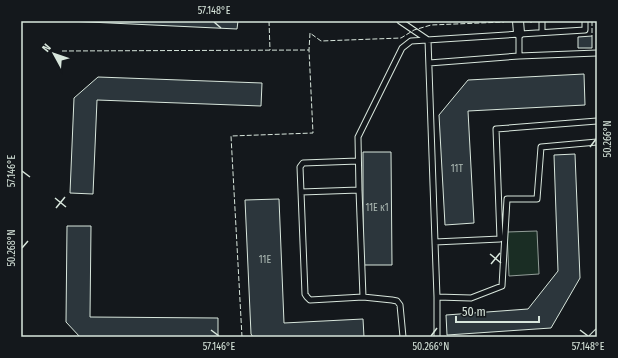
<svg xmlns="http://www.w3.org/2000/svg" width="618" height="358" viewBox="0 0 618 358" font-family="'Fira Sans Condensed',sans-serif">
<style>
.green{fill:#1a2d24;stroke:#939e99}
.building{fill:#2c363c;stroke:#d8e6dc}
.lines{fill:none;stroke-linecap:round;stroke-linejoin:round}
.lane-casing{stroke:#d8e6dc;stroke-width:7}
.street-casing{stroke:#d8e6dc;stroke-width:12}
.lane{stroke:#14181c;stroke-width:5}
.street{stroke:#14181c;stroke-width:10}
.fence{stroke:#d8e6dc;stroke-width:1;stroke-dasharray:5 2;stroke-linecap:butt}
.ticks{fill:none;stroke:#d8e6dc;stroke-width:1.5}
.labels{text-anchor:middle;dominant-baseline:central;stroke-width:3;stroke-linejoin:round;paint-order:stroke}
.number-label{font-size:10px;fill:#adbab4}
.neatline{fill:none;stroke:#d8e6dc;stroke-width:1.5}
.ticks-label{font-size:10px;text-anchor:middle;fill:#d8e6dc}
</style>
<rect width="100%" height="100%" fill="#14181c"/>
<path class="green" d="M537 231 539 274 509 276 507 232Z"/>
<path class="building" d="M68 21H238L237 29Z
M592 36V48H578V37Z
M584 74 585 105 468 111 474 223 445 225 439 115 468 80Z
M98 77 262 83 261 106 97 100 93 194 70 193 74 98Z
M363 152H391L392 265H363Z
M575 154 580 278 551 328 447 335 446 315 528 309 558 271 554 155Z
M279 199 284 323 363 319 364 337H253L251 334 245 200Z
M67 226H91L90 317 218 318V337H80L66 322Z"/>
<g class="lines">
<g class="lane-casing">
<path id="lane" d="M400 21 428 40 435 242 500 239 496 129 597 121
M542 21V32
M519 33V56L597 53
M429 63 519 56
M359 190 301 192 305 294 307 297 310 300 363 297 392 300 397 301 400 305 403 337
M301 192 300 167 303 163 358 161
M435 242 437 297
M363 297 359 190 358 137 402 48 411 41 585 30V21
M437 337V297L471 298 502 286 507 199H537L541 147 597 142
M592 337 597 332"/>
</g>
<g class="street-casing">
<path id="street" d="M518 21 519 33"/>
</g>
<use href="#lane" class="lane"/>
<use href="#street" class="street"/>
<path class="fence" d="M269 21 270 50
M531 21V23
M592 21V36
M62 51 309 50 310 33 321 41 401 38 414 30 431 25 504 22V21
M242 337 231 136 313 133 309 50"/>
</g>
<path class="ticks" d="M214 22 221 28M590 147 596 139M22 171 30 177M55 198 66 207M56 208 65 197M22 248 28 241M490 254 501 263M491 264 500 253M211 330 219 336M580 330 588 336M431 336 437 328"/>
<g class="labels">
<g class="number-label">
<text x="457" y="169">11Т</text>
<text x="377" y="208">11Е к1</text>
<text x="265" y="260">11Е</text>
</g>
</g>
<rect width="618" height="358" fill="none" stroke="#14181c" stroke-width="44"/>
<g transform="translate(54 54) rotate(310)" stroke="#14181c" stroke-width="3" paint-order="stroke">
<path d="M0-3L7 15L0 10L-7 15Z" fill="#d8e6dc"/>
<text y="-6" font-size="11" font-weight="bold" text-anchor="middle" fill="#d8e6dc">N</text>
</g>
<path d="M456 316v6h83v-6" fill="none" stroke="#d8e6dc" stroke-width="2"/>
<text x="462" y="316" font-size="12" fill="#d8e6dc" stroke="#14181c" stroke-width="3" paint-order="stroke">50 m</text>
<rect x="22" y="22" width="574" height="314" class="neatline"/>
<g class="ticks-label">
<text x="214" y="14">57.148°E</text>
<text transform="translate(607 139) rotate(-90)" y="4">50.266°N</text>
<text transform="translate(11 171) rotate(-90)" y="4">57.146°E</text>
<text transform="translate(11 248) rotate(-90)" y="4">50.268°N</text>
<text x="219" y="350">57.146°E</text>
<text x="431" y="350">50.266°N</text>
<text x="588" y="350">57.148°E</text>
</g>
</svg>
